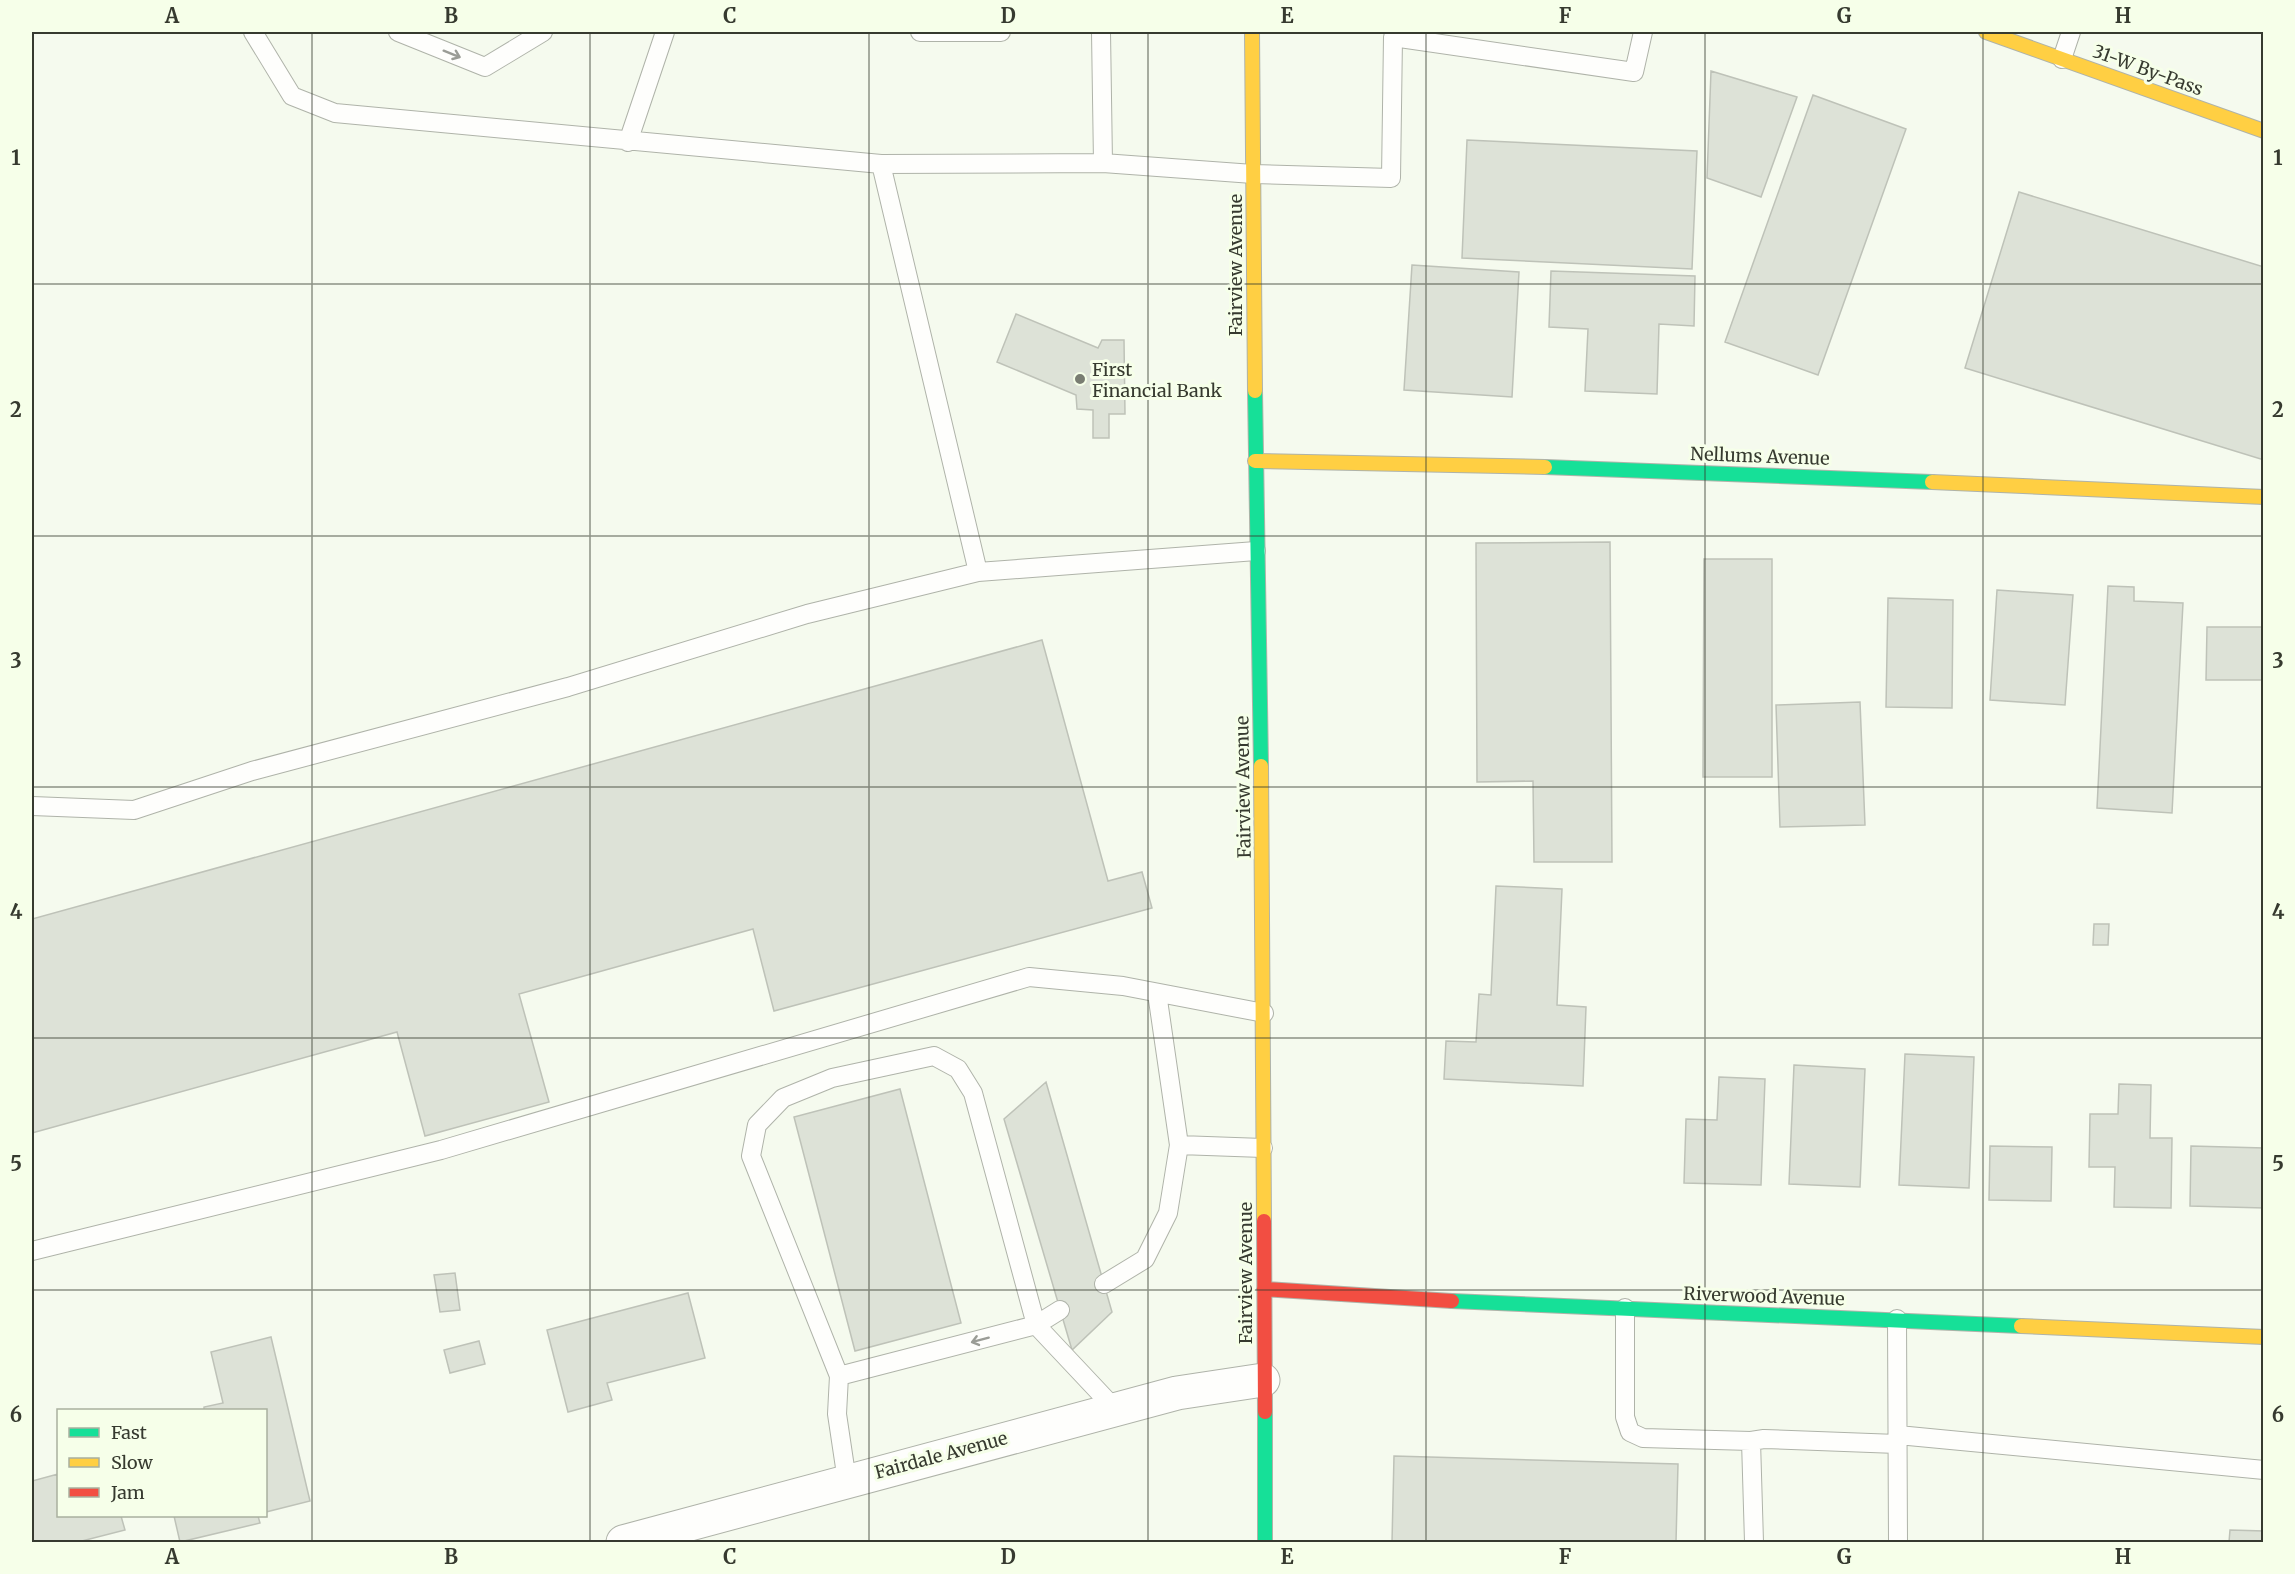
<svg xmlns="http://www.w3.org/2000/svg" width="2295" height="1574" viewBox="0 0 2295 1574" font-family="Merriweather,serif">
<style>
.building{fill:#dde2d7;stroke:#bec2b8;stroke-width:1.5}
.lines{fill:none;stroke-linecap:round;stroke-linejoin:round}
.lane-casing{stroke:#afb3a9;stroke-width:20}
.street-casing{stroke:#afb3a9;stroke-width:35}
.fast-casing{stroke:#afb3a9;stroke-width:16}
.slow-casing{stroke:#afb3a9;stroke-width:16}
.jam-casing{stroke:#afb3a9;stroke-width:16}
.lane{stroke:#fefefc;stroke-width:18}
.street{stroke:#fefefc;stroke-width:33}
.fast{stroke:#16e098;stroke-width:14}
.slow{stroke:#ffcf43;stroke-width:14}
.jam{stroke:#f24e42;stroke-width:14}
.oneway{stroke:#9a9c96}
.grid{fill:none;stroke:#363a2f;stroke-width:1.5;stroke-opacity:0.55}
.poi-dot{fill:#797d72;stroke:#f6ffe9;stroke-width:2}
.labels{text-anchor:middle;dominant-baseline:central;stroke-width:6;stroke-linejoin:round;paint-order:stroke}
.street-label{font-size:18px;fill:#363a2f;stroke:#f6ffe9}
.poi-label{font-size:18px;fill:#363a2f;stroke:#f6ffe9;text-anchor:start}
.neatline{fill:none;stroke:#363a2f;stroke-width:2}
.grid-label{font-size:20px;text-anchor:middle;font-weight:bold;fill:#363a2f}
</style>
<rect width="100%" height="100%" fill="#f5faee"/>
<path class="building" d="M1711 71 1797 97 1761 197 1707 178Z
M1813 95 1906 129 1818 375 1725 342Z
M1467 140 1697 151 1692 269 1462 258Z
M2019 192 2264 267V460L1965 368Z
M1412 265 1519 272 1512 397 1404 390Z
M1551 271 1695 276 1694 326 1659 324 1657 394 1585 391 1588 329 1549 327Z
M1016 314 1098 348 1102 340H1124L1125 414H1109V438H1093V410L1077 409 1076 395 997 362Z
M1610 542 1612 862H1534L1533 781 1477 782 1476 543Z
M1704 559H1772V777H1703Z
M2108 586 2134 587V601L2183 603 2172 813 2097 808Z
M1997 590 2073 595 2065 705 1990 700Z
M1888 598 1953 600 1952 708 1886 707Z
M2207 627H2264V680H2206Z
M1042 640 1108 881 1142 872 1152 908 774 1011 753 929 519 994 549 1102 425 1136 397 1032 32 1133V919Z
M1860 702 1865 825 1780 827 1776 705Z
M1496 886 1562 889 1557 1005 1586 1007 1583 1086 1444 1079 1446 1041 1476 1042 1479 994 1491 995Z
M2094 924H2109L2108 945H2093Z
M1905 1054 1974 1057 1969 1188 1899 1185Z
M1794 1065 1865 1069 1860 1187 1789 1184Z
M1719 1077 1765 1079 1761 1185 1684 1183 1686 1119 1717 1120Z
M1046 1082 1112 1312 1072 1350 1004 1119Z
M2119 1084 2151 1085 2150 1138H2172L2171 1208 2114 1207 2115 1167H2089L2090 1114H2118Z
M900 1089 961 1323 855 1351 794 1117Z
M1990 1146 2052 1147 2051 1201 1989 1200Z
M2191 1146 2264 1148V1208L2190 1206Z
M455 1273 460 1310 440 1312 434 1275Z
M688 1293 705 1358 607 1383 612 1400 568 1412 547 1330Z
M271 1337 310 1501 266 1512V1410H204V1407L223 1403 211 1352Z
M479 1341 485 1364 450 1373 444 1350Z
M1394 1456 1678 1464 1676 1542H1392Z
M58 1474V1516H121L125 1530 78 1542H32V1481Z
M174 1516H258L260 1523 180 1542Z
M2230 1530 2264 1531V1542H2229Z"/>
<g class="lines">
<g class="lane-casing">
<path id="lane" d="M253 32 292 96 335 113 881 164
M398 32 485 67 543 32
M920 32H1001
M1101 32 1103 163
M2062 59 2071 32
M628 142 665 32
M1256 551 978 572 881 164 1103 163 1253 174 1391 178 1393 37 1634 72 1643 32
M32 806 134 810 252 771 568 687 807 614 978 572
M1179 1145 1263 1148
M32 1251 441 1150 1029 977 1123 986 1264 1013
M1104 1284 1145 1259 1168 1213 1179 1145 1157 993
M1625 1308V1417L1630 1432 1643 1438 1751 1441
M1897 1319 1898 1542
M839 1376 1036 1325 1060 1310
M1898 1435 2264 1470
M847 1481 837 1414 839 1376 751 1156 757 1125 783 1098 832 1078 934 1056 958 1069 973 1093 1036 1325 1115 1409
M1754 1542 1751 1441 1764 1439 1897 1444"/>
</g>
<g class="street-casing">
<path id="street" d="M623 1542 1177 1393 1263 1380"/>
</g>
<g class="fast-casing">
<path id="fast" d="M1255 391 1261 766
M1545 467 1932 482
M1452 1301 2021 1326
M1265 1412V1542"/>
</g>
<g class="slow-casing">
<path id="slow" d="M1252 32 1255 391
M1986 32 2264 131
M1255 461 1545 467
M1932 482 2264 497
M1261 766 1264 1221
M2021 1326 2264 1337"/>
</g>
<g class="jam-casing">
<path id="jam" d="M1264 1221 1265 1412
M1264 1289 1452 1301"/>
</g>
<use href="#lane" class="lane"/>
<use href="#street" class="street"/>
<use href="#fast" class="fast"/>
<use href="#slow" class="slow"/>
<use href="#jam" class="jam"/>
</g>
<defs><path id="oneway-shaft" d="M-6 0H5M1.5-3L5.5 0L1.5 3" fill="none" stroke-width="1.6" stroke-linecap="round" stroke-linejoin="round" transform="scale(1.5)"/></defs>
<g class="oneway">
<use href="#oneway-shaft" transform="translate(452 54) rotate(22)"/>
<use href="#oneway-shaft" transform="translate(980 1340) rotate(165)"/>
</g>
<path class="grid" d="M312 32V1542M590 32V1542M869 32V1542M1148 32V1542M1426 32V1542M1705 32V1542M1983 32V1542M32 284H2264M32 536H2264M32 787H2264M32 1038H2264M32 1290H2264"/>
<circle class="poi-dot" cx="1080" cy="379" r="6"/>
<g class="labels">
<g class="street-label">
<text transform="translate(2148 70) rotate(20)">31-W By-Pass</text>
<text transform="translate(1235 265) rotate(-90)">Fairview Avenue</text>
<text transform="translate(1760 456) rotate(2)">Nellums Avenue</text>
<text transform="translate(1243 787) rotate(-91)">Fairview Avenue</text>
<text transform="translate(1245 1273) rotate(-90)">Fairview Avenue</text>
<text transform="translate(1764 1296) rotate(2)">Riverwood Avenue</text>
<text transform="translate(941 1455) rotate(-15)">Fairdale Avenue</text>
</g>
<g class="poi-label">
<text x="1092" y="369">First<tspan x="1092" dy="21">Financial Bank</tspan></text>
</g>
</g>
<rect width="2295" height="1574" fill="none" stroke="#f6ffe9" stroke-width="66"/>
<rect x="57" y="1409" width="210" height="108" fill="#f6ffe9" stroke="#a9b09f" stroke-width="1.5"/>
<rect x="69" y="1428" width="30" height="9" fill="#16e098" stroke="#a9b09f" stroke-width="1.5"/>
<text x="111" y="1439" font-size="18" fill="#363a2f">Fast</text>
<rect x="69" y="1458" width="30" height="9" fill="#ffcf43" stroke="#a9b09f" stroke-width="1.5"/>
<text x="111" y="1469" font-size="18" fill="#363a2f">Slow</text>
<rect x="69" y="1488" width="30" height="9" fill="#f24e42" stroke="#a9b09f" stroke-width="1.5"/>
<text x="111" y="1499" font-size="18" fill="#363a2f">Jam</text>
<rect x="33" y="33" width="2229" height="1508" class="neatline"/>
<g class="grid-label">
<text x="172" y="23">A</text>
<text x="451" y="23">B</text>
<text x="730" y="23">C</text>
<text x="1008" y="23">D</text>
<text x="1287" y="23">E</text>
<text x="1565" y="23">F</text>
<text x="1844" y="23">G</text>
<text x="2123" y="23">H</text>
<text x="16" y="165">1</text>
<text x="2278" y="165">1</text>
<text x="16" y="417">2</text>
<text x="2278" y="417">2</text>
<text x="16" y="668">3</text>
<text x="2278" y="668">3</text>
<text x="16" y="919">4</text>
<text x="2278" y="919">4</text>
<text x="16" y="1171">5</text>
<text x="2278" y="1171">5</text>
<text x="16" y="1422">6</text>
<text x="2278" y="1422">6</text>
<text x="172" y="1564">A</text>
<text x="451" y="1564">B</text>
<text x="730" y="1564">C</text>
<text x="1008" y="1564">D</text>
<text x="1287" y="1564">E</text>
<text x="1565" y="1564">F</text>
<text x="1844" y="1564">G</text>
<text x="2123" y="1564">H</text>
</g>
</svg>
